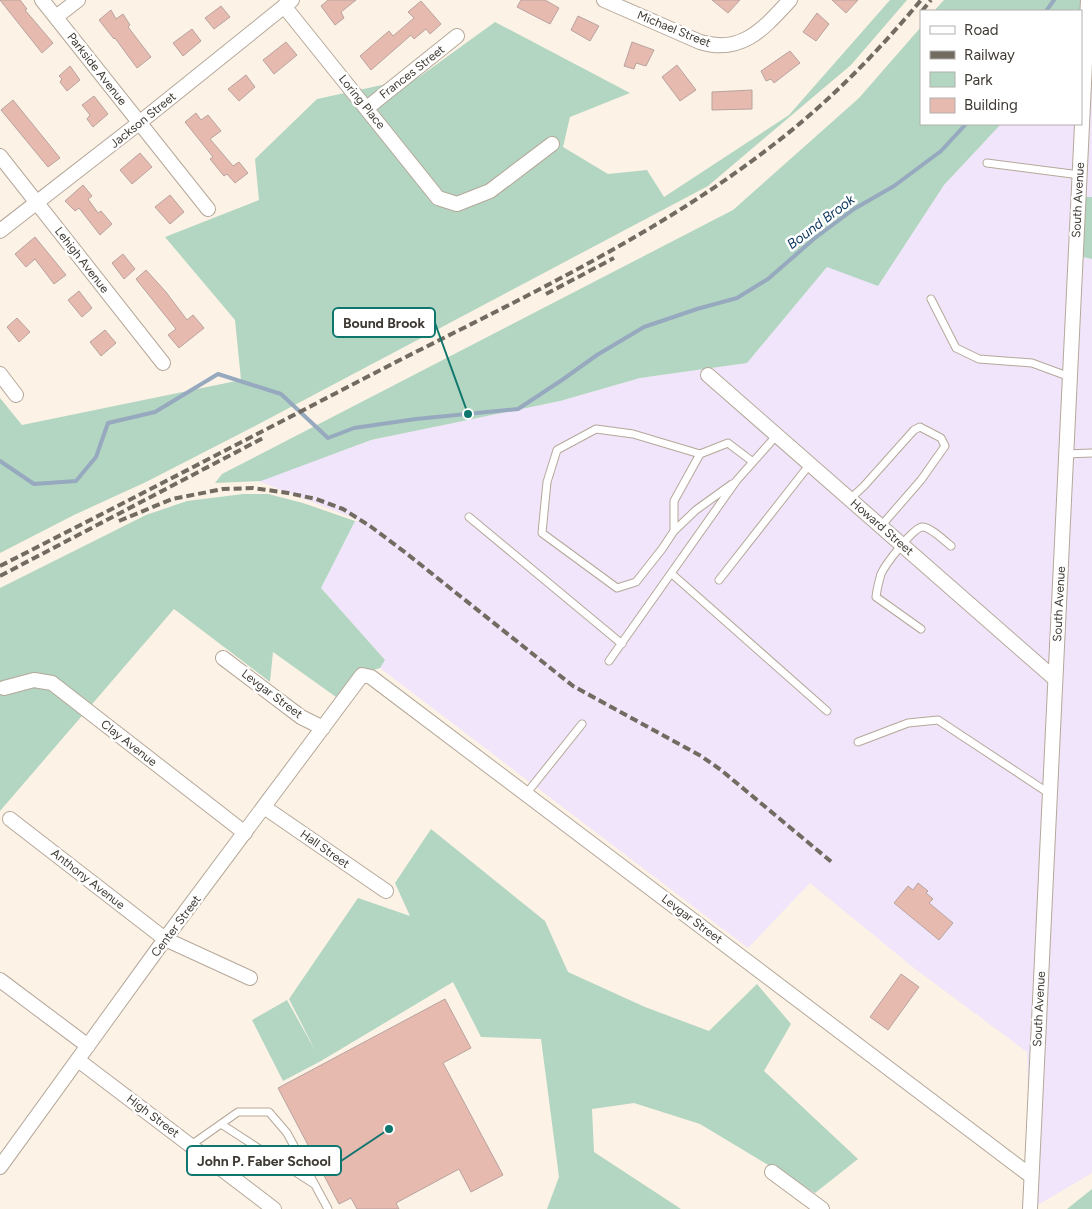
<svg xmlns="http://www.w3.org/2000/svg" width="1092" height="1209" viewBox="0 0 1092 1209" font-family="Figtree,sans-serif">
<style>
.industrial{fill:#f0e5fa}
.green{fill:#b2d6c2}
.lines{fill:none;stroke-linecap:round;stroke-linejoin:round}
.stream{stroke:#97a9be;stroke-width:4}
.building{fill:#e7bab0;stroke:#b8a39e}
.lane-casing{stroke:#b5a89a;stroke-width:9}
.street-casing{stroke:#b5a89a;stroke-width:16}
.lane{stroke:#fff;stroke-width:7}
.street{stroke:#fff;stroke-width:14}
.rail{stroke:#716b62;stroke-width:4;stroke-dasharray:8 4;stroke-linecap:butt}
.labels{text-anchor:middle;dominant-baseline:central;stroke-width:5;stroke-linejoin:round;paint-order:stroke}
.street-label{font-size:12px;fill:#3f3a33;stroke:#fff}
.water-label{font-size:14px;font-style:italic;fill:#09345c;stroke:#fff}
.leader{fill:none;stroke:#0f766e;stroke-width:2}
.callout-dot{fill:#0f766e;stroke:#fff;stroke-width:2}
.callout{fill:#fff;stroke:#0f766e;stroke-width:2}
.callout-label{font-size:14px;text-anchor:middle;font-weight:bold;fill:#3f3a33}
</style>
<rect width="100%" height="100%" fill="#fdf2e6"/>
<path class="industrial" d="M1092 40V197H1082L1080 256 1092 259V1173L1031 1209 1027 1052 914 968 810 883 748 948 380 668 385 660 321 588 355 521H361L258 481 371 440 560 401 640 378 747 363 828 266 878 286 944 185 1001 124H1081Z"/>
<path class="green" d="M890 0H907L851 65 708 186 255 426 146 482 74 515 0 553V398L22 425 241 380 235 320 165 237 259 200 255 159 317 99 419 77 495 22 630 93 570 117 563 147 608 174 647 170 664 197 789 115Z
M944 0H1092L1081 11H934Z
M921 27V124H1001L944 185 878 286 827 267 747 363 640 378 560 401 371 440 261 481 215 483 222 474 733 210 859 98Z
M1082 197H1092V259L1079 256Z
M243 494H268L303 503 355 521 321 588 385 660 380 668 357 675 336 697 273 652 270 682 174 609 0 811V588L146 515 187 501Z
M431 829 545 921 568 972 645 1007 709 1031 757 984 791 1024 764 1071 858 1159 815 1193 700 1124 634 1103 592 1109 594 1152 681 1209H547L559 1177 541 1039 481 1037 453 982 321 1061 283 1081 252 1020 287 1000 316 1052 289 999 358 898 410 916 395 883Z
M1092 1189V1209H1067Z"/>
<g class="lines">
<path class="stream" d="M1046 11 1054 0
M0 461 34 484 76 481 96 457 108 423 155 412 218 374 281 394 328 438 354 428 416 419 518 409 562 380 597 355 644 327 697 309 737 298 768 279 815 238 854 209 894 186 941 151 966 124"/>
</g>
<path class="building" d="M0 0H20L27 9 25 10 53 43 42 53Z
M328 0H356L341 12 344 18 335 25 321 6Z
M521 0H545L559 8 550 24 517 7Z
M712 0H740L728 13Z
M832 0H858L846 13Z
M421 1 441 24 430 34 426 29 414 39 411 35 371 70 360 56 389 31 393 36 414 18 408 12Z
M221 6 230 17 214 29 205 18Z
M111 10 116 19 123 14 130 25 128 27 151 57 137 68 115 38 114 39 99 20Z
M817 13 829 24 816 41 803 32Z
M578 16 599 26 590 41 571 30Z
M192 29 201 41 183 56 173 43Z
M286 42 297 55 274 74 263 60Z
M632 42 654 50 646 66 636 63 634 69 624 66Z
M790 51 800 63 774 83 771 79 766 81 761 71Z
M677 65 696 90 680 101 662 77Z
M70 66 80 80 67 91 60 82 62 79 59 76Z
M246 75 255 87 239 101 228 89Z
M752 90V109L712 110V92Z
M94 96 108 114 93 127 87 119 90 115 82 105Z
M13 100 60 158 48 167 1 110Z
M196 113 201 120 208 115 221 131 210 139 233 166 239 162 248 173 235 183 227 174 224 176 210 159 213 157 185 122Z
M140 153 152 167 132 184 120 170Z
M83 185 92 196 88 199 98 213 101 211 112 224 100 235 79 208 75 211 65 201Z
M170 195 184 212 170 224 155 207Z
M35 237 66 275 54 284 35 259 26 267 15 254Z
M123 254 135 269 124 279 112 263Z
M146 270 166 292 187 320 193 315 204 328 179 348 168 335 176 329 136 279Z
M79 291 92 308 82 317 68 300Z
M17 318 30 332 19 342 7 327Z
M105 330 116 343 101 356 90 342Z
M918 883 928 891 926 893 933 899 929 903 953 923 939 940 894 903 908 886 913 890Z
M901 974 919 987 888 1030 870 1017Z
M445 999 471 1048 443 1063 503 1175 471 1192 459 1169 396 1203 399 1209H357L351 1198 339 1204 278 1088Z"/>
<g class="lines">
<g class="lane-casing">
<path id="lane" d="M987 163 1080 175
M931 299 956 348 979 359 1032 363 1070 377
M700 454 674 501V531L662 549 636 582 617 588 542 533 547 482 557 450 596 429 633 434 700 454 728 443 753 462
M1066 454 1092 453
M850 499 864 486 914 430 920 427 941 438 945 446 921 480 881 526
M469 517 622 644
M674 531 696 510 732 484
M672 574 827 711
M719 580 810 464
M921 629 876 597C877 589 879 581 881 574 885 565 912 529 922 527 929 526 945 541 951 546
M609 661 737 480 777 435
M858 742 908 723 938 720 1050 794
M526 794 582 724
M221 1124 314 1184
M191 1145 238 1112H269L287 1133 328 1209"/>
</g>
<g class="street-casing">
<path id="street" d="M42 0 208 209
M604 0 700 42C742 55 764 28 790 0
M284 6 438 198 457 204 490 191 552 144
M56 17 78 0
M367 108 457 36
M0 156 163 363
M0 231 139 123 292 0
M0 374 16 395
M708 375 1055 679
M223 658 301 717 323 728
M4 688 34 680 52 683 245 833
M264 807 386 891
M10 819 165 939 250 978
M0 980 88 1046
M78 1060 274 1209
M0 1167 165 939 362 675 371 677 1031 1176
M772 1172 822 1209
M1030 1209 1088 0"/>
</g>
<use href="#lane" class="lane"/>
<use href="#street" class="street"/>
<path class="rail" d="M922 11 931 0
M546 294 614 258
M119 521 172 499 223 489 253 488 288 493 316 499 343 509 370 526 406 553 573 686 701 756 721 770 834 864
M0 566C132 499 263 431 394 363 524 297 657 235 773 145 828 103 877 53 921 0
M0 576 265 437"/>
</g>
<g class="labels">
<g class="street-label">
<text transform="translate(674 29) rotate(22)">Michael Street</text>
<text transform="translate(97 69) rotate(52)">Parkside Avenue</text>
<text transform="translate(412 72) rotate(-38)">Frances Street</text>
<text transform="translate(362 102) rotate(51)">Loring Place</text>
<text transform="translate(143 120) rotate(-39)">Jackson Street</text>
<text transform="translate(1078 200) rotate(-87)">South Avenue</text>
<text transform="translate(82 260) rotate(52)">Lehigh Avenue</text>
<text transform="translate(882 527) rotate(41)">Howard Street</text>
<text transform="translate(1059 604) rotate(-87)">South Avenue</text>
<text transform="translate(272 694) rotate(37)">Levgar Street</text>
<text transform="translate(129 743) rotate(38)">Clay Avenue</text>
<text transform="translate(325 849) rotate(35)">Hall Street</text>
<text transform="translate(88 879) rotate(38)">Anthony Avenue</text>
<text transform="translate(692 919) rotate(37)">Levgar Street</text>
<text transform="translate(176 926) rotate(-53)">Center Street</text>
<text transform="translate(1039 1009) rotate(-87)">South Avenue</text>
<text transform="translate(153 1116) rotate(37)">High Street</text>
</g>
<g class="water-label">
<text transform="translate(821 222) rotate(-37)">Bound Brook</text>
</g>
</g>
<path class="leader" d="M468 414L435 323M389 1129L341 1161"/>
<g class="callout-dot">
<circle cx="468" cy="414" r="5"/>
<circle cx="389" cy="1129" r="5"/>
</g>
<g class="callout">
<rect x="333" y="308" width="102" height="29" rx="5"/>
<rect x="187" y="1146" width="154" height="29" rx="5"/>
</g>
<g class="callout-label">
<text x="384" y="328">Bound Brook</text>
<text x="264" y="1166">John P. Faber School</text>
</g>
<rect x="920" y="10" width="162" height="115" fill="#ffffff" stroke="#b2b0ad"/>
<rect x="930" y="26" width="25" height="8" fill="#ffffff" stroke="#b2b0ad"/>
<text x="964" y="35" font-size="15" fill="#3f3a33">Road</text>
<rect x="930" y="51" width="25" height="8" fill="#716b62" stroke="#b2b0ad"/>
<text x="964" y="60" font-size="15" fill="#3f3a33">Railway</text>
<rect x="930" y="72" width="25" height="15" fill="#b2d6c2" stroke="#b2b0ad"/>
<text x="964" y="85" font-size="15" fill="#3f3a33">Park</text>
<rect x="930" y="98" width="25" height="15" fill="#e7bab0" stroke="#b2b0ad"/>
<text x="964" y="110" font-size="15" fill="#3f3a33">Building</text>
</svg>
